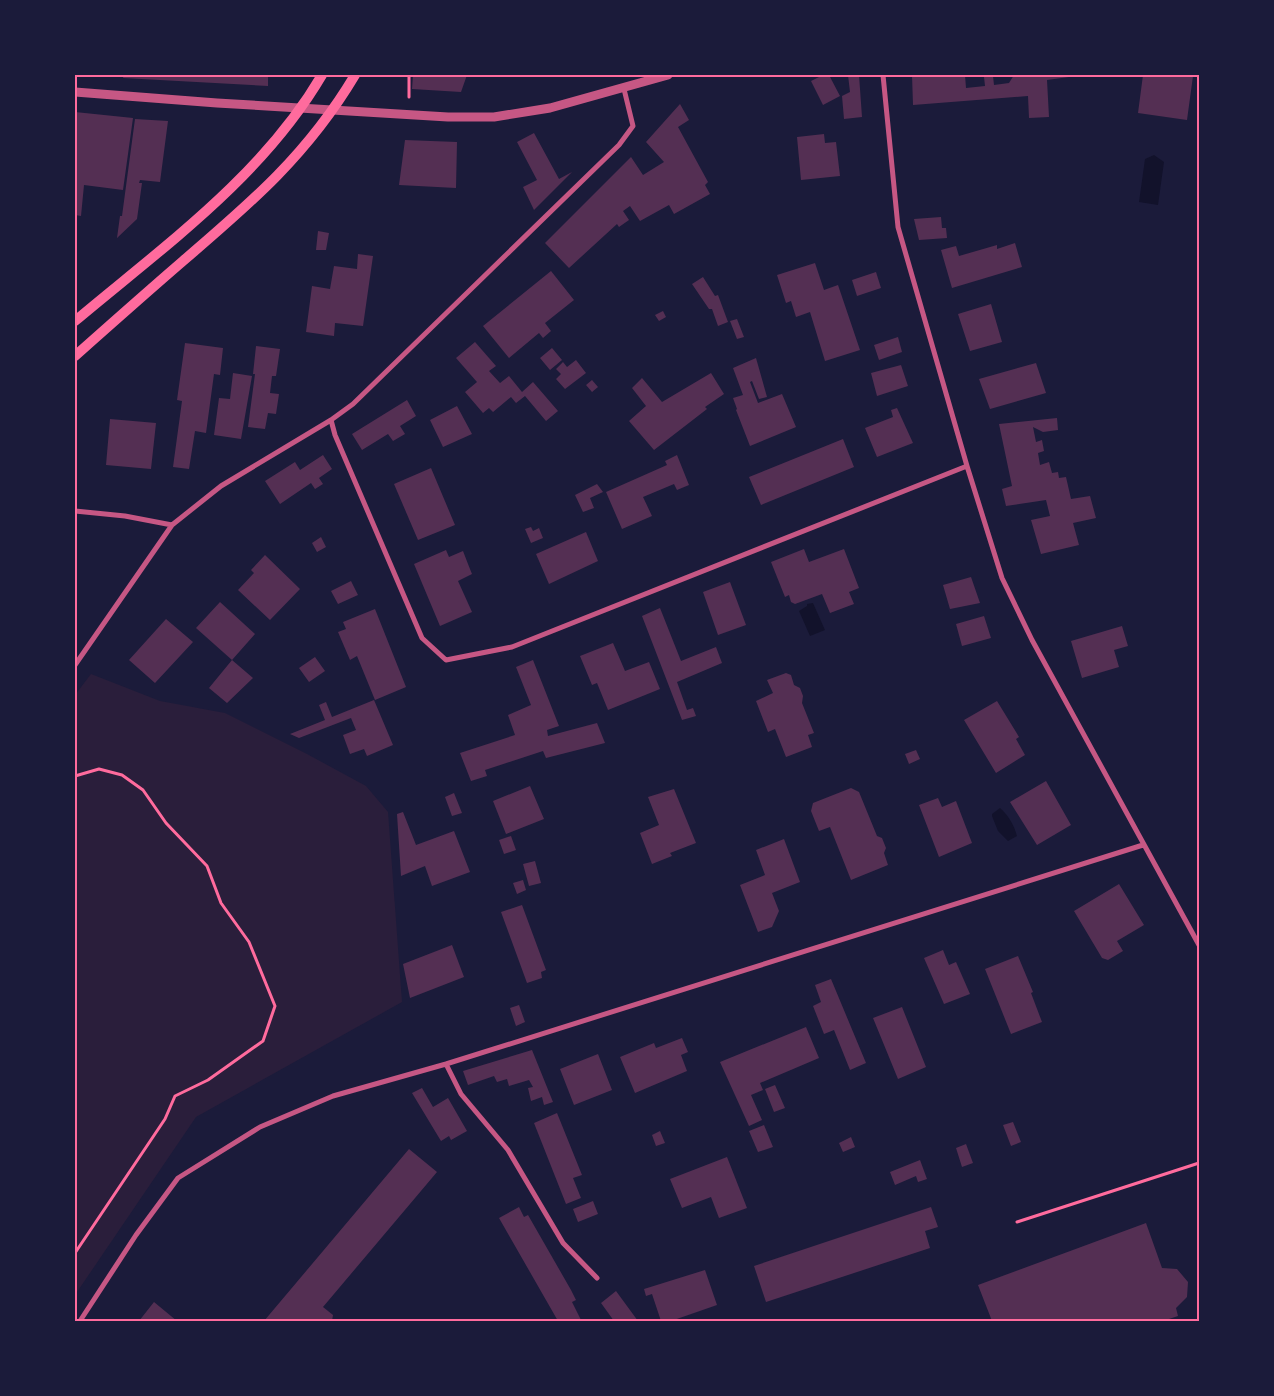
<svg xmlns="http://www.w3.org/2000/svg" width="1274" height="1396" viewBox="0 0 1274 1396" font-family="'PT Sans',sans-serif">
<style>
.green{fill:#2a1e3b}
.water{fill:#12122b}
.building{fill:#542f53}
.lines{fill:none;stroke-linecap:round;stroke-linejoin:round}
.path{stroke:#ff6b9d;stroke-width:3}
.minor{stroke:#c65784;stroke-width:5}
.tertiary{stroke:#c65784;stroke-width:9}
.secondary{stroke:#ff6b9d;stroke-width:10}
.neatline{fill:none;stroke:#ff6b9d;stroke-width:2}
</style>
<rect width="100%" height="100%" fill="#1b1b3a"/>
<path class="green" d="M91 674 160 701 225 713 307 754 366 786 388 812 402 1002 196 1117 75 1295V695Z"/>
<path class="water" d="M1154 155 1164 162 1158 205 1139 202 1145 159Z
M813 603 825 630 810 636 799 611 807 606V604Z
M1000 808C1009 816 1014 825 1017 836L1008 841 998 831 992 816V814Z"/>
<path class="building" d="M124 75H268V86L123 78Z
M413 75H467L461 92 412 89Z
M823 75H829L840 96 823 105 811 81Z
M848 75H859L862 117 844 119 842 96 850 92Z
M912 75H965L966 88 985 86 984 77 993 76 994 85 1009 83 1014 75H1069V77L1047 80 1049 117 1029 118 1028 96 913 105Z
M1143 75 1193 76 1187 120 1138 113Z
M680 104 689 120 678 127 708 182 705 185 710 194 674 214 669 205 640 221 630 206 623 211 629 220 619 227 617 224 569 268 545 243 631 157 643 175 664 162 646 142Z
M75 112 133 118 123 190 84 185 81 216 75 215Z
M135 119 168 121 160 182 140 180 139 183H142L137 219 117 238 120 216H122Z
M534 133 559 179 572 172 534 210 523 187 537 180 517 142Z
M824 134 825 143 836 142 840 176 801 180 797 137Z
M405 140 457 142 456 188 399 185Z
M941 217 942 228H946L947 238 919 240 914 219Z
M318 231 329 233 326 250H316Z
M1015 243 1022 267 952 288 941 250 956 246 959 256 997 245V249Z
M358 254 373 256 363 326 335 323 334 336 306 332 312 286 330 289 334 266 357 269Z
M815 263 824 290 838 285 860 350 825 361 810 312 796 317 791 301 786 303 777 275Z
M551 271 574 300 545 323 551 331 543 338 539 333 509 358 483 326Z
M876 272 881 288 857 296 852 280Z
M703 277 715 296 718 295 728 322 718 326 712 309H709L692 284Z
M991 304 1002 342 970 351 958 314Z
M663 311 666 317 659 321 655 315Z
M737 319 744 337 737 339 730 321Z
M898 337 902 352 879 360 874 345Z
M475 342 496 366 489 371 500 383 509 376 522 392 533 382 558 411 546 421 525 396 516 403 511 397 493 412 489 408 483 413 465 392 477 382 456 358Z
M185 343 223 348 220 375 214 374 206 433 195 431 189 469 173 467 182 401 177 400Z
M256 346 280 349 276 376H272L270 393 279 394 276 414 268 413 265 429 248 427 255 374H253Z
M552 348 562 360 550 370 540 358Z
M756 358 767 397 759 399 752 381 750 382 758 403 782 394 796 427 750 446 736 410 737 409 733 398 743 395 733 368Z
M576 360 586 373 565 389 556 379 561 374 556 369 563 362 567 367Z
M1036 363 1046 393 990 409 979 379Z
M901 365 908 386 877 396 871 373Z
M233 373 252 376 241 439 214 435 219 398 230 399Z
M711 373 724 394 705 407 707 409 654 450 629 421 646 406 632 388 642 378 662 402Z
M592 380 598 387 592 392 586 385Z
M407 400 416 416 400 426 405 434 393 441 388 434 362 450 352 434Z
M457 406 472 434 443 447 430 420Z
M897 408 913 443 877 457 865 428 893 417 891 410Z
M1057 418 1058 430 1043 432 1033 427 1036 442 1042 440 1044 451 1038 453 1040 465 1049 462 1052 473 1058 472 1059 478 1066 477 1071 499 1090 496 1096 518 1073 523 1079 545 1041 554 1031 520 1050 516 1046 500 1006 506 1002 489 1012 486 999 424Z
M110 419 156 423 151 469 106 465Z
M843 439 854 467 761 505 749 477Z
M323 455 332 469 319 478 323 484 315 489 311 483 280 504 265 481 295 462 300 470Z
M677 455 689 485 677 490 674 484 643 497 652 516 622 529 606 492 667 465 665 461Z
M431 468 455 525 418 540 394 484Z
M597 484 603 492 590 498 594 508 583 512 575 495Z
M531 527 533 531 539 528 543 538 531 543 525 529Z
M586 532 598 561 549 584 536 554Z
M321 537 326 547 317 552 312 543Z
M804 549 809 562 844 549 859 588 849 592 854 604 830 613 822 594 795 604 791 602 789 595 785 597 771 562Z
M446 550 449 557 463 551 468 564 472 574 458 581 472 612 440 626 414 564Z
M265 555 300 589 270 620 238 590 254 573 251 570Z
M971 577 980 603 950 609 943 585Z
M351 581 358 595 338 604 331 591Z
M730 582 746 625 718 635 703 592Z
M220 602 255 634 232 660 196 628Z
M660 608 681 661 716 647 722 663 677 682 687 710 693 708 696 716 682 720 642 616Z
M375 609 406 687 375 700 357 656 350 660 338 632 346 629 343 622Z
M984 616 991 638 962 646 956 624Z
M166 619 193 642 155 683 129 660Z
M1122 626 1128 646 1114 650 1119 667 1082 678 1071 641Z
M613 643 625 671 649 662 660 689 608 710 597 683 592 685 580 656Z
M315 657 325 671 309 682 299 668Z
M232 660 253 678 227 703 209 688Z
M533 660 559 726 547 730 548 736 597 723 605 743 546 758 543 751 485 770 487 776 471 781 460 753 515 735 508 715 531 705 516 667Z
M786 673 791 675 794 685 800 688 803 696 802 703 814 733 808 735 812 747 786 757 775 729 768 732 756 701 773 693 767 680Z
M374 700 393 745 367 756 364 749 350 754 343 735 356 730 351 718 299 738 290 734 325 720 319 705 326 702 332 717Z
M997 701 1019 737 1016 739 1025 755 996 773 964 720Z
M916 750 920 759 909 764 905 754Z
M1046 781 1071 825 1037 845 1010 802Z
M530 786 544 819 506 834 493 801Z
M851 788 859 792 877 836 882 838 886 848 884 853 888 865 851 880 830 827 819 831 811 811 813 803Z
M674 789 696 843 670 853 672 856 652 864 640 833 659 825 648 797Z
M454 793 462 813 452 816 445 797Z
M938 798 942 807 956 801 972 843 939 857 919 805Z
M403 812 416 845 454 831 470 872 432 886 425 866 401 876 397 814Z
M511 836 516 850 504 854 499 840Z
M784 839 800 882 772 893 779 911 772 927 758 932 740 885 765 875 756 850Z
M535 861 541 883 529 886 523 864Z
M523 880 526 890 517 894 513 883Z
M1119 884 1144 925 1117 941 1123 951 1108 960 1102 958 1074 911Z
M522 905 546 970 541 972 542 978 527 983 501 912Z
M452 945 464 977 410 998 403 964Z
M943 950 949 965 956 962 970 994 944 1004 924 958Z
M1018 956 1033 992 1031 993 1042 1022 1011 1034 985 969Z
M831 979 866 1063 850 1070 834 1030 824 1034 813 1006 821 1002 815 985Z
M519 1005 525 1022 516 1026 510 1008Z
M902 1007 926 1067 898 1079 873 1018Z
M806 1027 819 1058 760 1083 763 1090 751 1095 762 1120 749 1126 720 1062Z
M682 1038 688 1052 681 1055 687 1071 635 1093 620 1057 654 1043 656 1048Z
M532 1050 553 1102 544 1105 542 1097 531 1101 528 1088 533 1087 529 1080 509 1086 507 1079 497 1082 494 1076 468 1085 463 1071Z
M598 1054 612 1090 574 1105 560 1069Z
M775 1085 785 1108 774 1112 765 1089Z
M422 1088 433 1107 448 1098 467 1131 451 1140 449 1136 441 1141 412 1093Z
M557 1113 582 1175 573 1178 581 1198 566 1204 534 1123Z
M1013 1122 1021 1142 1011 1146 1003 1125Z
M764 1125 773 1147 758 1152 749 1131Z
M660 1131 665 1143 656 1146 652 1135Z
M851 1137 855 1147 843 1152 839 1143Z
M966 1144 973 1163 962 1167 956 1148Z
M409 1149 437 1172 323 1307 333 1315 332 1321H264Z
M727 1157 747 1208 719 1218 711 1197 682 1208 670 1179Z
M920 1160 927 1179 918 1182 916 1176 895 1185 890 1172Z
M593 1201 598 1214 578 1222 573 1209Z
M519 1207 524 1217 528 1215 571 1290 576 1300 572 1302 581 1320 558 1321 499 1218Z
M931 1207 938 1227 925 1231 930 1248 766 1302 754 1266Z
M1146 1223 1162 1268 1177 1269 1188 1282 1187 1297 1176 1308 1178 1316 1163 1321H992L978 1285Z
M705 1270 717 1305 671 1321H661L652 1294 646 1296 644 1289Z
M616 1291 638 1321H614L601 1303Z
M154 1302 177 1321H139Z"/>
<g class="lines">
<path class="path" d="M409 75V97
M75 776 99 769 122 775 143 790 166 823 207 866 221 903 249 942 275 1006 263 1041 208 1080 175 1096 165 1119 75 1253
M1017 1222 1199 1163"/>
<path class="minor" d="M883 75 898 227 967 466 1002 578 1032 640 1199 945
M331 420 335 435 422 638 446 660 512 647 967 466
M75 511 125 516 172 525
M75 665 172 525 221 486 331 420 353 404 619 145 633 126 624 89
M446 1064 461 1094 508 1150 563 1243 597 1278
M80 1321 136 1235 178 1178 260 1127 333 1096 446 1064 1143 845"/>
<path class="tertiary" d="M75 92 217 103 448 117H494L550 108 668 75"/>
<path class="secondary" d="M75 321C164 246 262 177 322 75
M75 356C111 324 147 292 183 261 252 202 308 154 355 75"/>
</g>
<rect width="1274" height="1396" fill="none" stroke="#1b1b3a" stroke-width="152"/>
<rect x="76" y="76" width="1122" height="1244" class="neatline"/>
</svg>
